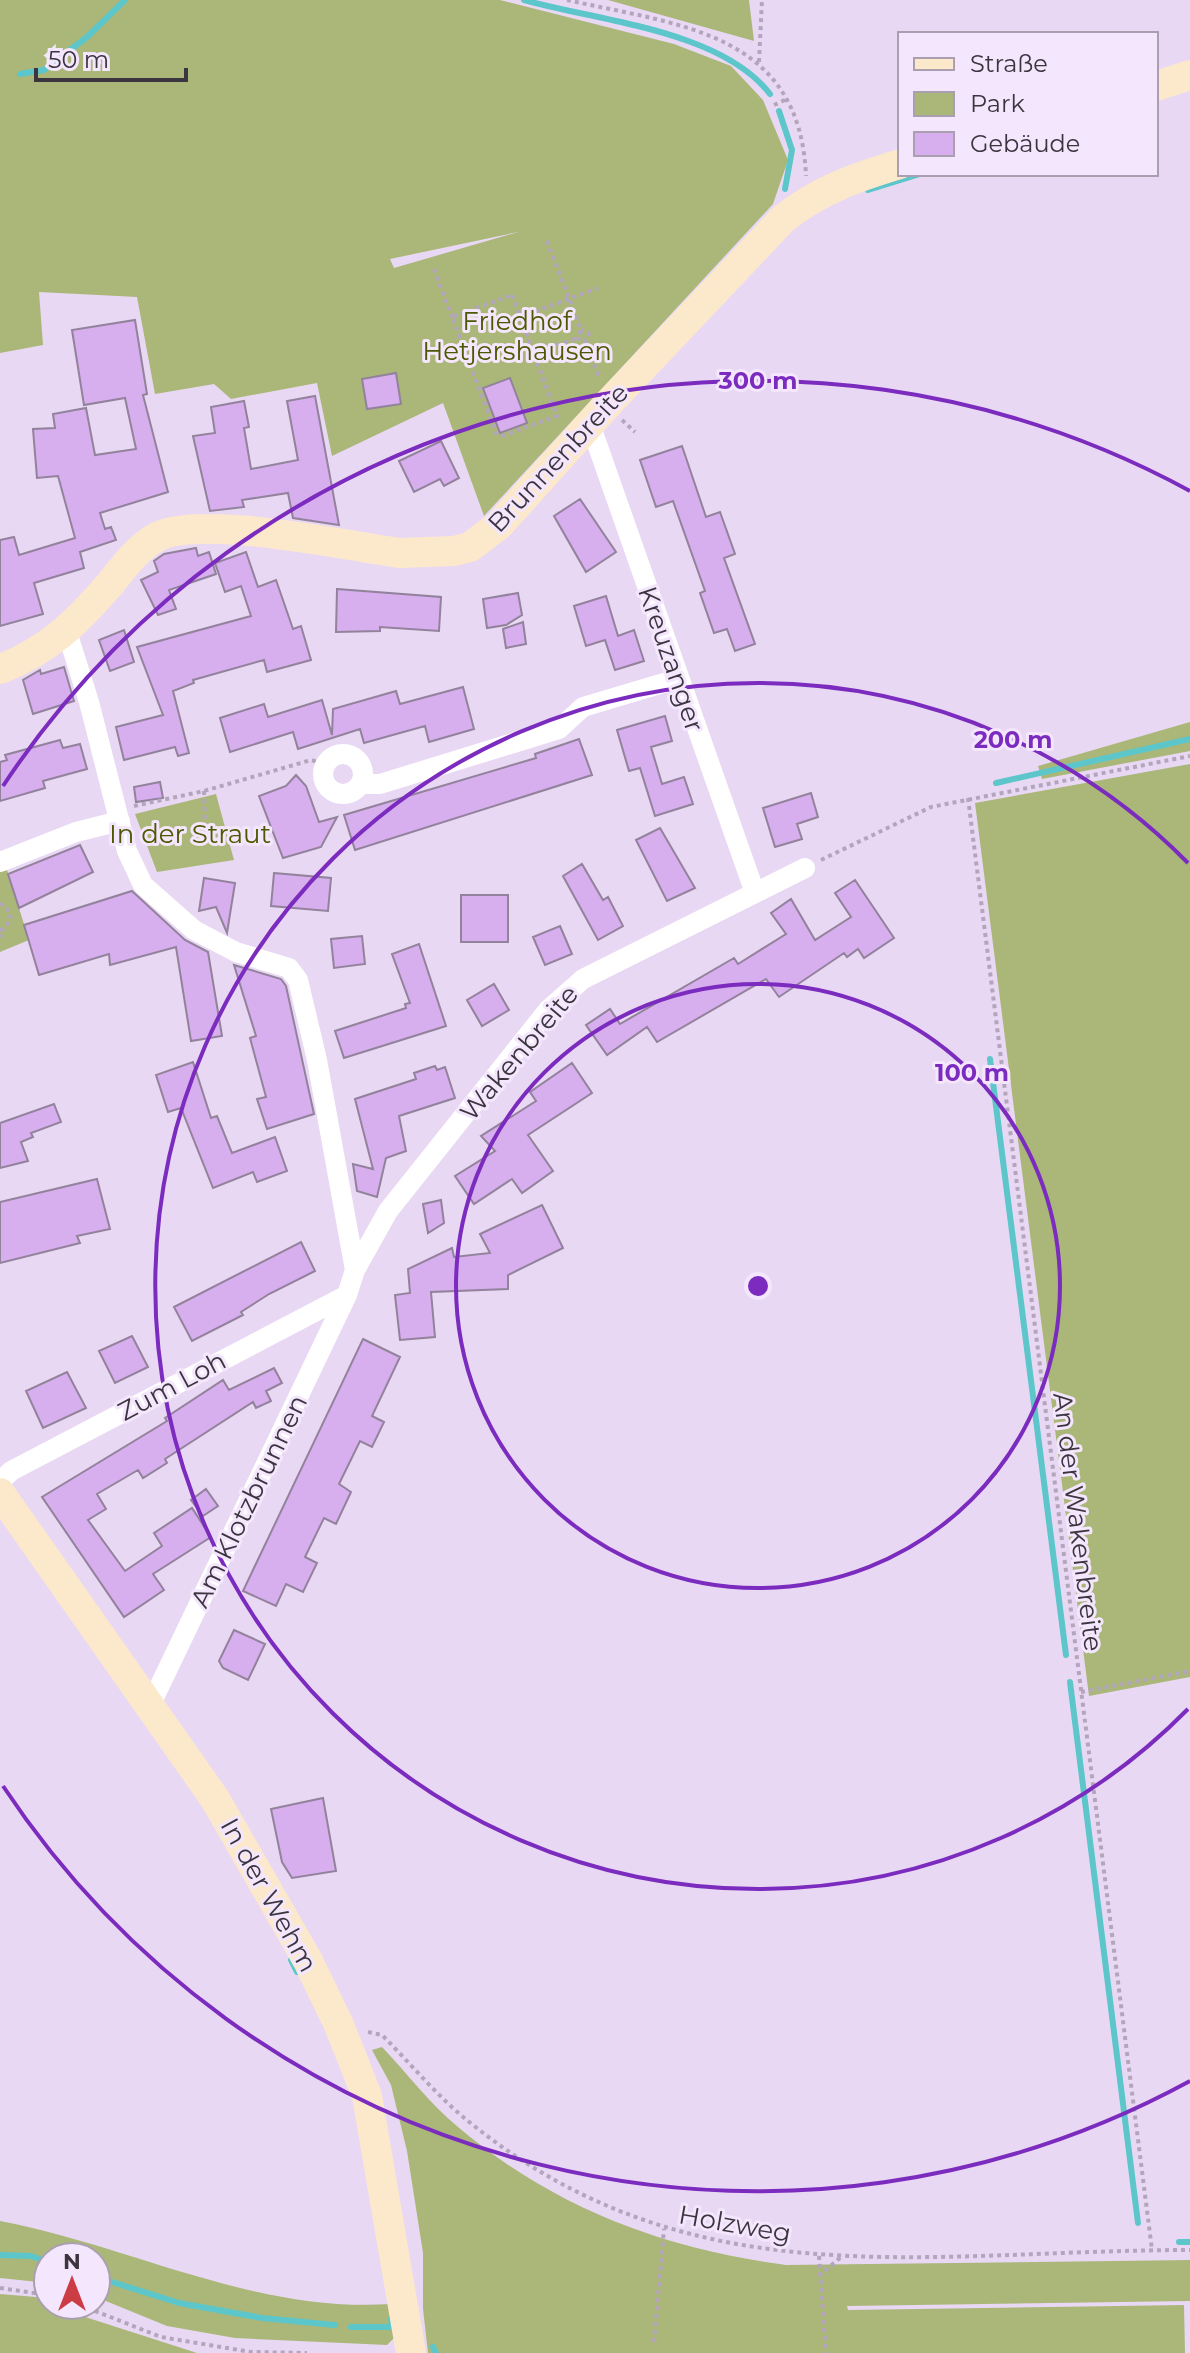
<svg xmlns="http://www.w3.org/2000/svg" width="1190" height="2353" viewBox="0 0 1190 2353" font-family="Montserrat,sans-serif">
<style>
.green{fill:#aab779;fill-rule:evenodd}
.lines{fill:none;stroke-linecap:round;stroke-linejoin:round}
.stream{stroke:#5cc6cb;stroke-width:6}
.building{fill:#d7aeee;stroke:#92829b;stroke-width:2}
.path{stroke:#b3a6bc;stroke-width:4;stroke-dasharray:4 4;stroke-linecap:butt}
.street{stroke:#fff;stroke-width:20}
.secondary{stroke:#fce9cc;stroke-width:30}
.ring{fill:none;stroke:#7b2cbf;stroke-width:4}
.labels{text-anchor:middle;dominant-baseline:central;stroke-width:6;stroke-linejoin:round;paint-order:stroke}
.park-label{font-size:26px;fill:#4d5901;stroke:#f4e6fc}
.street-label{font-size:26px;fill:#3b353f;stroke:#f4e6fc}
.centre{fill:#7b2cbf;stroke:#f4e6fc;stroke-width:4}
.ring-label{font-size:24px;text-anchor:middle;font-weight:bold;fill:#7b2cbf;stroke:#f4e6fc;stroke-width:6;stroke-linejoin:round;paint-order:stroke}
</style>
<rect width="100%" height="100%" fill="#e9d8f3"/>
<path class="green" d="M0 0H500L674 44 731 66 763 100 788 160 773 204 484 516 443 403 332 456 317 383 231 399 214 384 155 394 137 297 39 292 43 345 0 353ZM518 232 394 268 390 259Z
M608 0H749L754 41Z
M1190 722V751L1042 779 1038 766Z
M1190 764V1677L1089 1696 975 803Z
M216 794 234 860 157 872 135 814Z
M7 870 29 940 0 952V872Z
M382 2047C407 2073 430 2104 458 2127 554 2208 664 2249 786 2265L1190 2260V2301L847 2306 848 2310 1184 2305 1185 2353H428L423 2309V2253L407 2151 391 2085 372 2050Z
M0 2221C131 2246 254 2313 391 2304L397 2335 387 2345 235 2338 167 2326 96 2297V2257H48V2283L0 2278Z
M0 2294 36 2297 48 2305 197 2353H0Z"/>
<g class="lines">
<path class="stream" d="M524 0C598 21 721 30 770 94
M20 74 44 70 87 37 125 0
M779 111 792 150 785 189
M868 190 920 174
M996 783 1190 739
M990 1059 1066 1655
M1070 1682 1138 2223
M291 1960 297 1972
M1179 2242H1190
M0 2255 31 2256 48 2262
M96 2277 179 2303 262 2318 335 2325
M351 2327H392L391 2319
M433 2347 436 2353"/>
</g>
<path class="building" d="M135 320 147 394 143 395 168 492 100 513 105 529 111 527 116 540 80 552 84 568 34 583 43 614 0 626V540L14 537 19 555 75 538 58 476 37 478 33 429 55 428 53 414 86 408 95 455 136 449 125 398 84 405 72 330Z
M396 373 401 404 367 409 362 379Z
M510 378 527 423 500 433 483 388Z
M315 396 339 525 293 518 288 493 242 500 244 507 210 511 193 436 215 433 211 407 244 401 249 427 244 428 251 469 298 460 287 401Z
M441 441 459 478 444 486 440 479 414 492 399 461Z
M682 446 706 517 720 512 735 554 724 558 755 644 735 651 727 629 714 633 700 593 705 591 673 501 656 507 640 460Z
M580 499 616 552 586 572 554 516Z
M196 548 198 556 209 552 216 574 169 590 176 609 158 615 141 580 158 572 154 561 164 554Z
M246 552 258 587 276 580 293 629 301 626 311 660 267 672 264 660 193 680 194 683 173 691 189 753 178 756 175 747 124 760 116 727 163 715 137 647 251 616 241 586 225 592 215 563Z
M337 589 441 597 439 631 380 627V631L336 632Z
M518 593 522 615 506 625 487 628 483 599Z
M606 596 618 636 634 630 644 661 615 670 605 640 586 646 574 606Z
M523 622 526 644 506 648 503 629Z
M124 630 134 662 110 671 99 640Z
M64 667 74 701 33 714 23 680 40 670 41 674Z
M463 687 474 729 429 742 425 726 364 743 360 729 298 749 293 732 230 752 220 718 264 704 268 717 322 700 332 735 333 709 396 691 400 704Z
M665 716 672 741 651 747 662 784 684 777 693 804 655 816 640 768 629 771 617 730Z
M579 739 592 775 355 850 344 815 536 758 535 754Z
M60 740 63 748 80 744 87 769 43 781 45 788 0 801V762L7 760 5 755Z
M296 775 306 786 319 822 337 817 321 847 283 858 259 796 286 786Z
M160 782 163 798 136 802 134 787Z
M811 793 818 817 797 824 802 839 775 847 763 808Z
M660 828 695 888 667 901 636 840Z
M80 845 93 872 19 908 8 874Z
M582 864 603 900 608 897 623 926 598 940 563 876Z
M274 873 331 878 328 911 271 906Z
M204 878 235 883 227 933 216 907 199 911Z
M855 880 894 938 864 958 858 949 847 957 844 953 779 997 766 979 657 1042 647 1027 607 1055 586 1025 610 1009 620 1024 734 958 738 964 786 934 771 913 791 899 815 940 851 917 835 893Z
M132 891 185 940 208 952 222 1036 191 1041 176 947 110 965 109 954 39 975 24 925Z
M461 895H508V942H461Z
M560 926 572 954 545 965 533 937Z
M362 936 365 964 334 968 331 939Z
M419 944 446 1026 344 1058 335 1031 406 1008 405 1004 410 1003 392 954Z
M234 965 281 979 286 986 314 1114 267 1129 257 1099 266 1097 250 1038 256 1036Z
M494 984 509 1010 482 1026 467 1000Z
M193 1062 211 1118 217 1116 232 1153 275 1137 287 1171 257 1182 253 1172 213 1188 181 1108 168 1112 156 1075Z
M572 1063 592 1093 528 1135 553 1171 522 1193 512 1179 474 1204 455 1176 495 1151 481 1136 536 1101 530 1092Z
M435 1066 437 1070 445 1067 455 1098 399 1116 406 1151 386 1158 377 1197 357 1191 353 1164 373 1169 355 1099 416 1079 414 1073Z
M54 1104 61 1122 31 1133 33 1137 21 1142 28 1161 0 1168V1123Z
M97 1179 110 1229 77 1236 80 1243 0 1263V1202Z
M441 1200 444 1223 428 1233 423 1204Z
M542 1205 563 1248 508 1275V1289L431 1292 435 1337 400 1340 395 1295 410 1293 408 1269 452 1248 454 1257 490 1253 480 1234Z
M301 1242 315 1271 269 1294 241 1312 243 1315 192 1341 174 1307Z
M132 1336 148 1367 115 1383 99 1351Z
M363 1339 400 1357 372 1416 384 1422 372 1447 360 1441 339 1484 351 1492 336 1524 324 1518 305 1557 317 1563 303 1592 286 1584 276 1606 243 1591Z
M274 1368 282 1383 266 1391 271 1401 256 1408 253 1402 165 1459 167 1463 143 1478 138 1470 97 1494 106 1509 88 1520 125 1571 162 1546 154 1533 192 1508 211 1537 153 1574 164 1590 124 1617 42 1497 167 1421 165 1418 223 1380 229 1390Z
M67 1372 86 1408 43 1428 26 1391Z
M206 1489 218 1506 203 1516 191 1500Z
M234 1630 265 1644 248 1680 223 1668 219 1661Z
M323 1798 336 1871 292 1878 282 1862 271 1809Z"/>
<g class="lines">
<path class="path" d="M567 0C679 25 800 32 806 176
M759 62 762 0
M774 105 787 99
M547 241 581 330 577 338 585 342 589 334 581 330
M434 269 452 317
M512 295 557 416 502 436 496 433 452 317Z
M520 317 598 288
M585 342 599 377
M534 354 577 338
M622 420 635 432
M204 791 205 833
M968 798 1152 2250
M134 806 204 791 311 760 325 764
M821 860 931 807 1190 756
M0 903 9 911 11 919 3 930
M0 928 3 933 0 937
M1081 1692 1190 1671
M368 2032 382 2035C410 2063 437 2096 468 2121 692 2303 926 2250 1190 2250
M819 2256 826 2353
M819 2276 842 2256
M0 2288 48 2295
M80 2305 161 2337 251 2352 307 2353
M654 2342 664 2229"/>
<path class="street" d="M590 424 755 893
M67 632 89 702 127 851 143 885 194 930 236 952 289 968 298 980 317 1060 355 1270
M323 774a20 20 0 1 1 40 0a20 20 0 1 1-40 0Z
M361 784H380L559 729 583 707 677 679
M0 862 76 832 120 821
M0 1482 11 1471 347 1295
M150 1706 347 1295 355 1270 388 1211 548 1010 583 979 805 868"/>
<path class="secondary" d="M1156 86 1190 75
M0 669C48 651 77 622 110 584 123 568 138 547 157 537 199 514 348 546 400 553L454 551 470 547 499 525 606 406 783 219C819 190 857 177 900 164
M0 1493 215 1799 308 1961 339 2025 367 2096 411 2353"/>
</g>
<g class="ring">
<circle cx="758" cy="1286" r="302"/>
<path d="M1188 1709A603 603 0 1 1 1188 863"/>
<path d="M1190 2081A905 905 0 0 1 3 1786M3 786A905 905 0 0 1 1190 491"/>
</g>
<g class="labels">
<g class="park-label">
<text x="517" y="321">Friedhof<tspan x="517" dy="30">Hetjershausen</tspan></text>
<text x="190" y="834">In der Straut</text>
</g>
<g class="street-label">
<text transform="translate(558 458) rotate(-47)">Brunnenbreite</text>
<text transform="translate(671 659) rotate(71)">Kreuzanger</text>
<text transform="translate(519 1053) rotate(-50)">Wakenbreite</text>
<text transform="translate(172 1386) rotate(-28)">Zum Loh</text>
<text transform="translate(249 1501) rotate(-64)">Am Klotzbrunnen</text>
<text transform="translate(1078 1522) rotate(83)">An der Wakenbreite</text>
<text transform="translate(269 1895) rotate(61)">In der Wehm</text>
<text transform="translate(735 2224) rotate(10)">Holzweg</text>
</g>
</g>
<circle cx="758" cy="1286" r="12" class="centre"/>
<g class="ring-label">
<text x="758" y="389">300 m</text>
<text x="1013" y="748">200 m</text>
<text x="972" y="1081">100 m</text>
</g>
<rect x="898" y="32" width="260" height="144" fill="#f4e6fc" stroke="#aa9fb0" stroke-width="2"/>
<rect x="914" y="58" width="40" height="12" fill="#fce9cc" stroke="#aa9fb0" stroke-width="2"/>
<text x="970" y="72" font-size="24" fill="#3b353f">Straße</text>
<rect x="914" y="92" width="40" height="24" fill="#aab779" stroke="#aa9fb0" stroke-width="2"/>
<text x="970" y="112" font-size="24" fill="#3b353f">Park</text>
<rect x="914" y="132" width="40" height="24" fill="#d7aeee" stroke="#aa9fb0" stroke-width="2"/>
<text x="970" y="152" font-size="24" fill="#3b353f">Gebäude</text>
<g transform="translate(72 2281)"><circle r="38" fill="#f4e6fc" stroke="#aa9fb0" stroke-width="2"/>
<path d="M0-6L14 30L0 20L-14 30Z" fill="#cb3c44"/>
<text y="-12" font-size="22" font-weight="bold" text-anchor="middle" fill="#3b353f">N</text>
</g>
<path d="M36 68v12h150v-12" fill="none" stroke="#3b353f" stroke-width="4"/>
<text x="48" y="68" font-size="24" fill="#3b353f" stroke="#f4e6fc" stroke-width="6" paint-order="stroke">50 m</text>
</svg>
